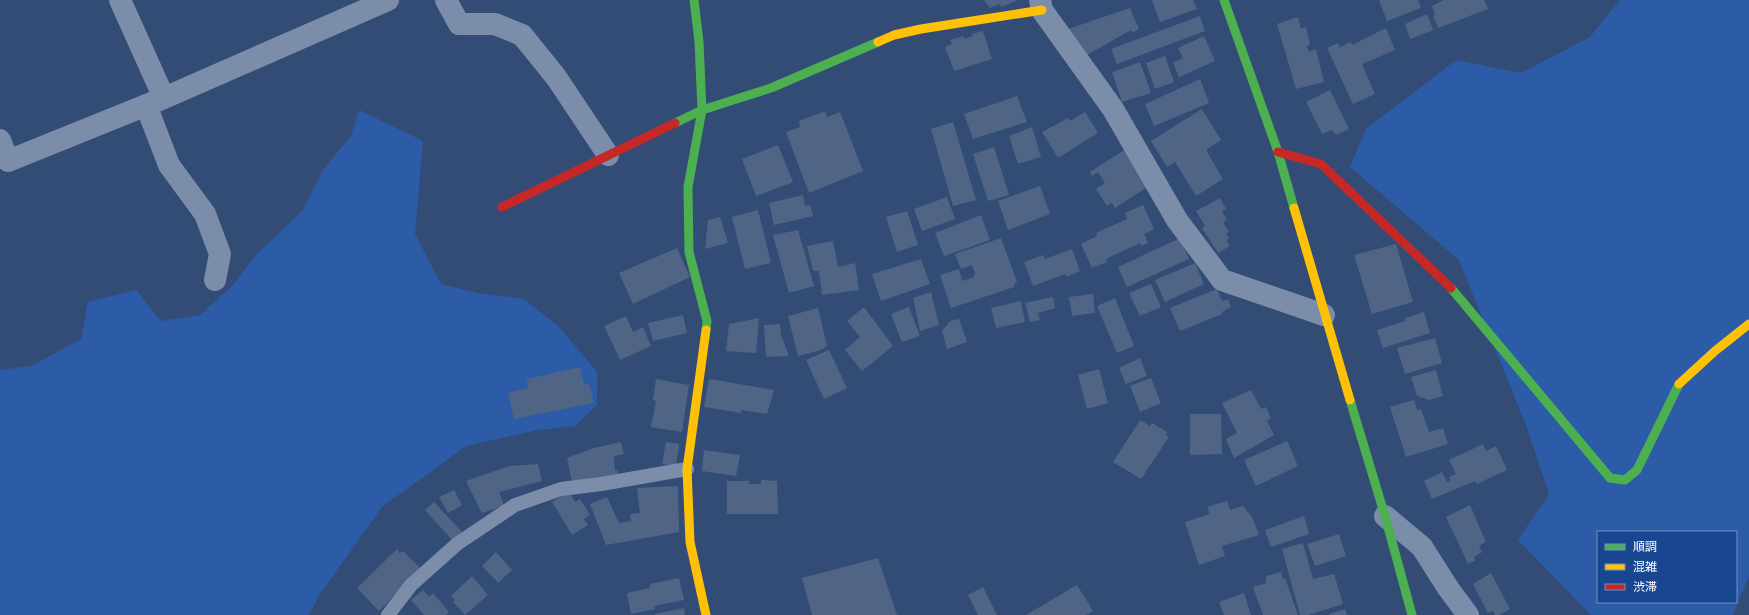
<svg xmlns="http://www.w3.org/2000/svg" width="1749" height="615" viewBox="0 0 1749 615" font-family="'Source Sans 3','Noto Sans JP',sans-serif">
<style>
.green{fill:#2c5ca8;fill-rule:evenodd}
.building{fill:#506485}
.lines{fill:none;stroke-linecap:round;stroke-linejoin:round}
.lane{stroke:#7c8da9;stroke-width:14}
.street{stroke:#7c8da9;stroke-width:22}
.fast{stroke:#4caf50;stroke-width:9}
.slow{stroke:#ffc107;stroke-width:9}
.jam{stroke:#c62828;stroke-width:9}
</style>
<rect width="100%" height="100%" fill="#334c76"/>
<path class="green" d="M1620 0H1749V576L1733 615H1591L1518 540 1549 494 1526 425 1459 260 1350 167 1366 129 1456 60 1521 73 1590 37ZM1598 532H1736V602H1598Z
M359 110 423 141 415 234 441 284 477 293 524 299 560 328 597 372V405L575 426 538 430 466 446 382 507 320 594 309 615H0V370L31 366 81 339 88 302 136 290 161 321 200 315 233 285 257 254 303 210 323 170 351 136Z"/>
<path class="building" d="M984 0H1018L1001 7 1000 4 990 8Z
M1152 0H1193L1197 9 1160 22Z
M1379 0H1418L1421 8 1387 21Z
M1444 0H1484L1488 9 1438 28 1433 15H1435L1432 6Z
M1130 8 1139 29 1132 33 1131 30 1087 55 1068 29Z
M1427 14 1433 30 1410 39 1405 24Z
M1200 16 1205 31 1117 64 1111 49Z
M1298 17 1301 29 1306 27 1310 44 1307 46 1309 52 1316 49 1324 82 1296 89 1277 24Z
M1386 28 1395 50 1362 64 1375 94 1353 104 1327 48 1338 43 1340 47 1351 42 1352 45Z
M983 31 992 59 954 71 945 47 952 44 950 40 964 36 965 39 972 36V34Z
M1204 36 1215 61 1179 77 1173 63 1183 58 1178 48Z
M1165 56 1174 82 1155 89 1146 63Z
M1140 62 1151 93 1122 102 1112 72Z
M1200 79 1209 103 1154 126 1145 104Z
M1330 90 1349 129 1336 135 1332 130 1322 134 1306 102Z
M1017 96 1027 122 973 139 964 114Z
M1202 109 1221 140 1206 150 1223 179 1196 196 1175 162 1167 167 1151 141Z
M825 111 827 117 840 112 863 171 809 193 786 132 800 127 799 121Z
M1085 112 1098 133 1058 158 1042 132 1068 118 1070 121Z
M953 122 976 200 953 206 931 129Z
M1032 127 1041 157 1018 164 1009 136Z
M778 145 793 182 756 196 742 159Z
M994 147 1009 195 988 201 973 154Z
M1129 147 1152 184 1115 208 1112 203 1107 206 1096 189 1105 183 1098 172 1092 176 1090 172Z
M1040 186 1050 214 1008 230 998 201Z
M803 195 805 206 810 205 813 216 774 225 769 203Z
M947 197 955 219 922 231 914 209Z
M1220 198 1226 209 1222 211 1227 220 1223 222 1229 232 1226 233 1229 238 1226 240 1230 246 1218 253 1202 228 1205 226 1196 211Z
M1143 205 1154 229 1144 234 1148 243 1141 246 1140 243 1106 259 1107 262 1092 268 1081 244 1097 236 1096 233 1127 219 1125 213Z
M758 210 771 263 745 269 732 217Z
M907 211 918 245 897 252 886 217Z
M981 215 990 240 944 256 935 233Z
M720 217 728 243 705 249 708 220Z
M798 230 814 286 789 293 773 235Z
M1001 238 1017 282 1014 284V287L951 308 940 275 959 269 962 281 974 277 973 275 975 274 972 265 961 269 955 254Z
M1180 238 1189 259 1127 287 1118 267Z
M833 241 838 267 855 263 859 290 822 295 819 271H813L807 246Z
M1396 244 1413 302 1372 314 1354 255Z
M677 248 690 277 633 304 619 273Z
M1072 249 1080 271 1066 277 1065 274 1033 286 1024 262 1043 255 1045 259Z
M921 259 930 284 881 301 872 274Z
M1195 263 1204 284 1165 302 1155 280Z
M1151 284 1161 307 1140 316 1129 293Z
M1217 289 1222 301 1228 299 1231 307 1222 312V314L1180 331 1170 308Z
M931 292 939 325 920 331 913 298Z
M1093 294 1095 313 1072 316 1069 297Z
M1053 297 1055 308 1038 313 1040 320 1030 322 1025 303Z
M1115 298 1134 346 1117 353 1097 306Z
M1021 301 1025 322 996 328 991 308Z
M864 307 893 346 862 371 845 350 860 337 847 321Z
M909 307 920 336 902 342 891 314Z
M818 308 827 346 821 350 798 356 788 316Z
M1424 312 1430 333 1383 348 1377 330 1405 321V318Z
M683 315 687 333 653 341 648 323Z
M626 316 633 332 643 327 651 346 620 360 604 326Z
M759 318 756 353 726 351 729 324Z
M959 319 967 342 947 349 942 331 950 321Z
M780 324 781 335 789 356 766 357 764 325Z
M1435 338 1442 363 1405 374 1397 348Z
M829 350 847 388 824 399 806 360Z
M1140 358 1147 376 1126 384 1119 368Z
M580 367 584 384H589L594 403 514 419 508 393 528 388 527 379Z
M1099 369 1108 403 1087 409 1078 375Z
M1436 370 1443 396 1429 400 1417 396 1411 377Z
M1151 378 1161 403 1140 412 1130 386Z
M656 379 689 385 682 432 651 427 656 401 653 400Z
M709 379 774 390 767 414 741 410V413L704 407Z
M1251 390 1261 409 1266 407 1271 418 1267 421 1274 435 1234 458 1226 439 1237 433 1222 403Z
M1414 400 1417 410 1421 409 1429 432 1443 428 1448 444 1406 457 1390 407Z
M1190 414H1221L1222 454 1190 455Z
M1140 420 1150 426 1152 423 1167 432 1166 435 1169 437 1141 479 1113 462Z
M1287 441 1298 466 1256 486 1244 460Z
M621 442 624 454 614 456 615 470 618 471V479L572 482 567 458 594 448Z
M666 442 679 444 676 466 662 464Z
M1483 444 1486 451 1496 446 1507 470 1477 484 1475 481 1432 499 1424 481 1442 472 1447 482 1451 480 1449 477 1456 474 1449 460Z
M704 450 740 455 736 476 702 471Z
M538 464 542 481 499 492 504 506 482 513 466 481 509 466Z
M761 480 777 481 778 514H727V481H749V484H761Z
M678 486 679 532 606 545 590 504 607 497 619 523 631 521 630 514 640 513 637 488Z
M454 490 462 505 448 513 439 497Z
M569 491 575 502 580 499 590 515 584 519 588 525 572 535 552 502Z
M1227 501 1230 510 1243 506 1252 517 1259 535 1222 546 1225 556 1199 565 1185 522 1210 514 1207 507Z
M434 502 462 532 453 541 425 510Z
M1470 505 1486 542 1479 546 1482 552 1474 557 1475 561 1468 564 1446 517Z
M1304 516 1309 534 1271 547 1265 530Z
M1339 534 1346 556 1315 566 1307 544Z
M1303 543 1313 579 1334 574 1343 604 1308 615H1300L1282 549Z
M397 549 400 553 403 551 421 569 379 611 357 588Z
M496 552 512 570 498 583 482 566Z
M878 558 897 615H812L802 578Z
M1281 572 1283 579 1285 578 1298 615H1263L1253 587 1266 583V576Z
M1491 573 1510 609 1499 615H1495L1493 611 1488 613 1473 584Z
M472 576 488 595 465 615 453 602 455 600 451 596Z
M679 578 684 600 654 606 655 609 631 614 627 593 650 588V584Z
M1077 585 1093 611 1086 615H1026Z
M983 587 997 615H978L968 595Z
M423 590 429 597 433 593 449 612 446 615H424L411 600Z
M1244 593 1251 615H1224L1219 602Z
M684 608 685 615H655V614Z
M1345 609 1347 615H1329V614Z"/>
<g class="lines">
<path class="lane" d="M388 615 411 585 457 544 515 505 561 489 601 484 687 469"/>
<path class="street" d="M120 0 164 98
M446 0 459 24H495L522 35 556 77 608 155
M1040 0 1042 10 1113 109 1177 220 1222 280 1324 315
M146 105 169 165 205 214 220 254 215 280
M0 140 8 161 164 98 388 0
M1385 516 1422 547 1448 588 1468 615"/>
<path class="fast" d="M694 0 699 42 702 110 688 187 689 252 707 321 706 330
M1224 0 1278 152 1294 208
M675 123 702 110 771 88 878 42
M1451 288 1610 478 1625 480 1637 470 1679 384
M1350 400 1385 516 1412 615"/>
<path class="slow" d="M878 42 894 35 921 29 1042 10
M1294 208 1350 400
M706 330 687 469 690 542 706 615
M1679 384 1715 351 1749 324"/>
<path class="jam" d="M1278 152 1321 164 1451 288
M502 207 675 123"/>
</g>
<rect x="1597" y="531" width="140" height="72" fill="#184691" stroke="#7490bd"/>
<rect x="1605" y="544" width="20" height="6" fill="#4caf50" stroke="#7490bd"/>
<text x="1633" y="551" font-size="12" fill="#ffffff">順調</text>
<rect x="1605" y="564" width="20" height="6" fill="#ffc107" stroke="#7490bd"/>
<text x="1633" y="571" font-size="12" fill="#ffffff">混雑</text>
<rect x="1605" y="584" width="20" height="6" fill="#c62828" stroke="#7490bd"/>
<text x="1633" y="591" font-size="12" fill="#ffffff">渋滞</text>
</svg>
